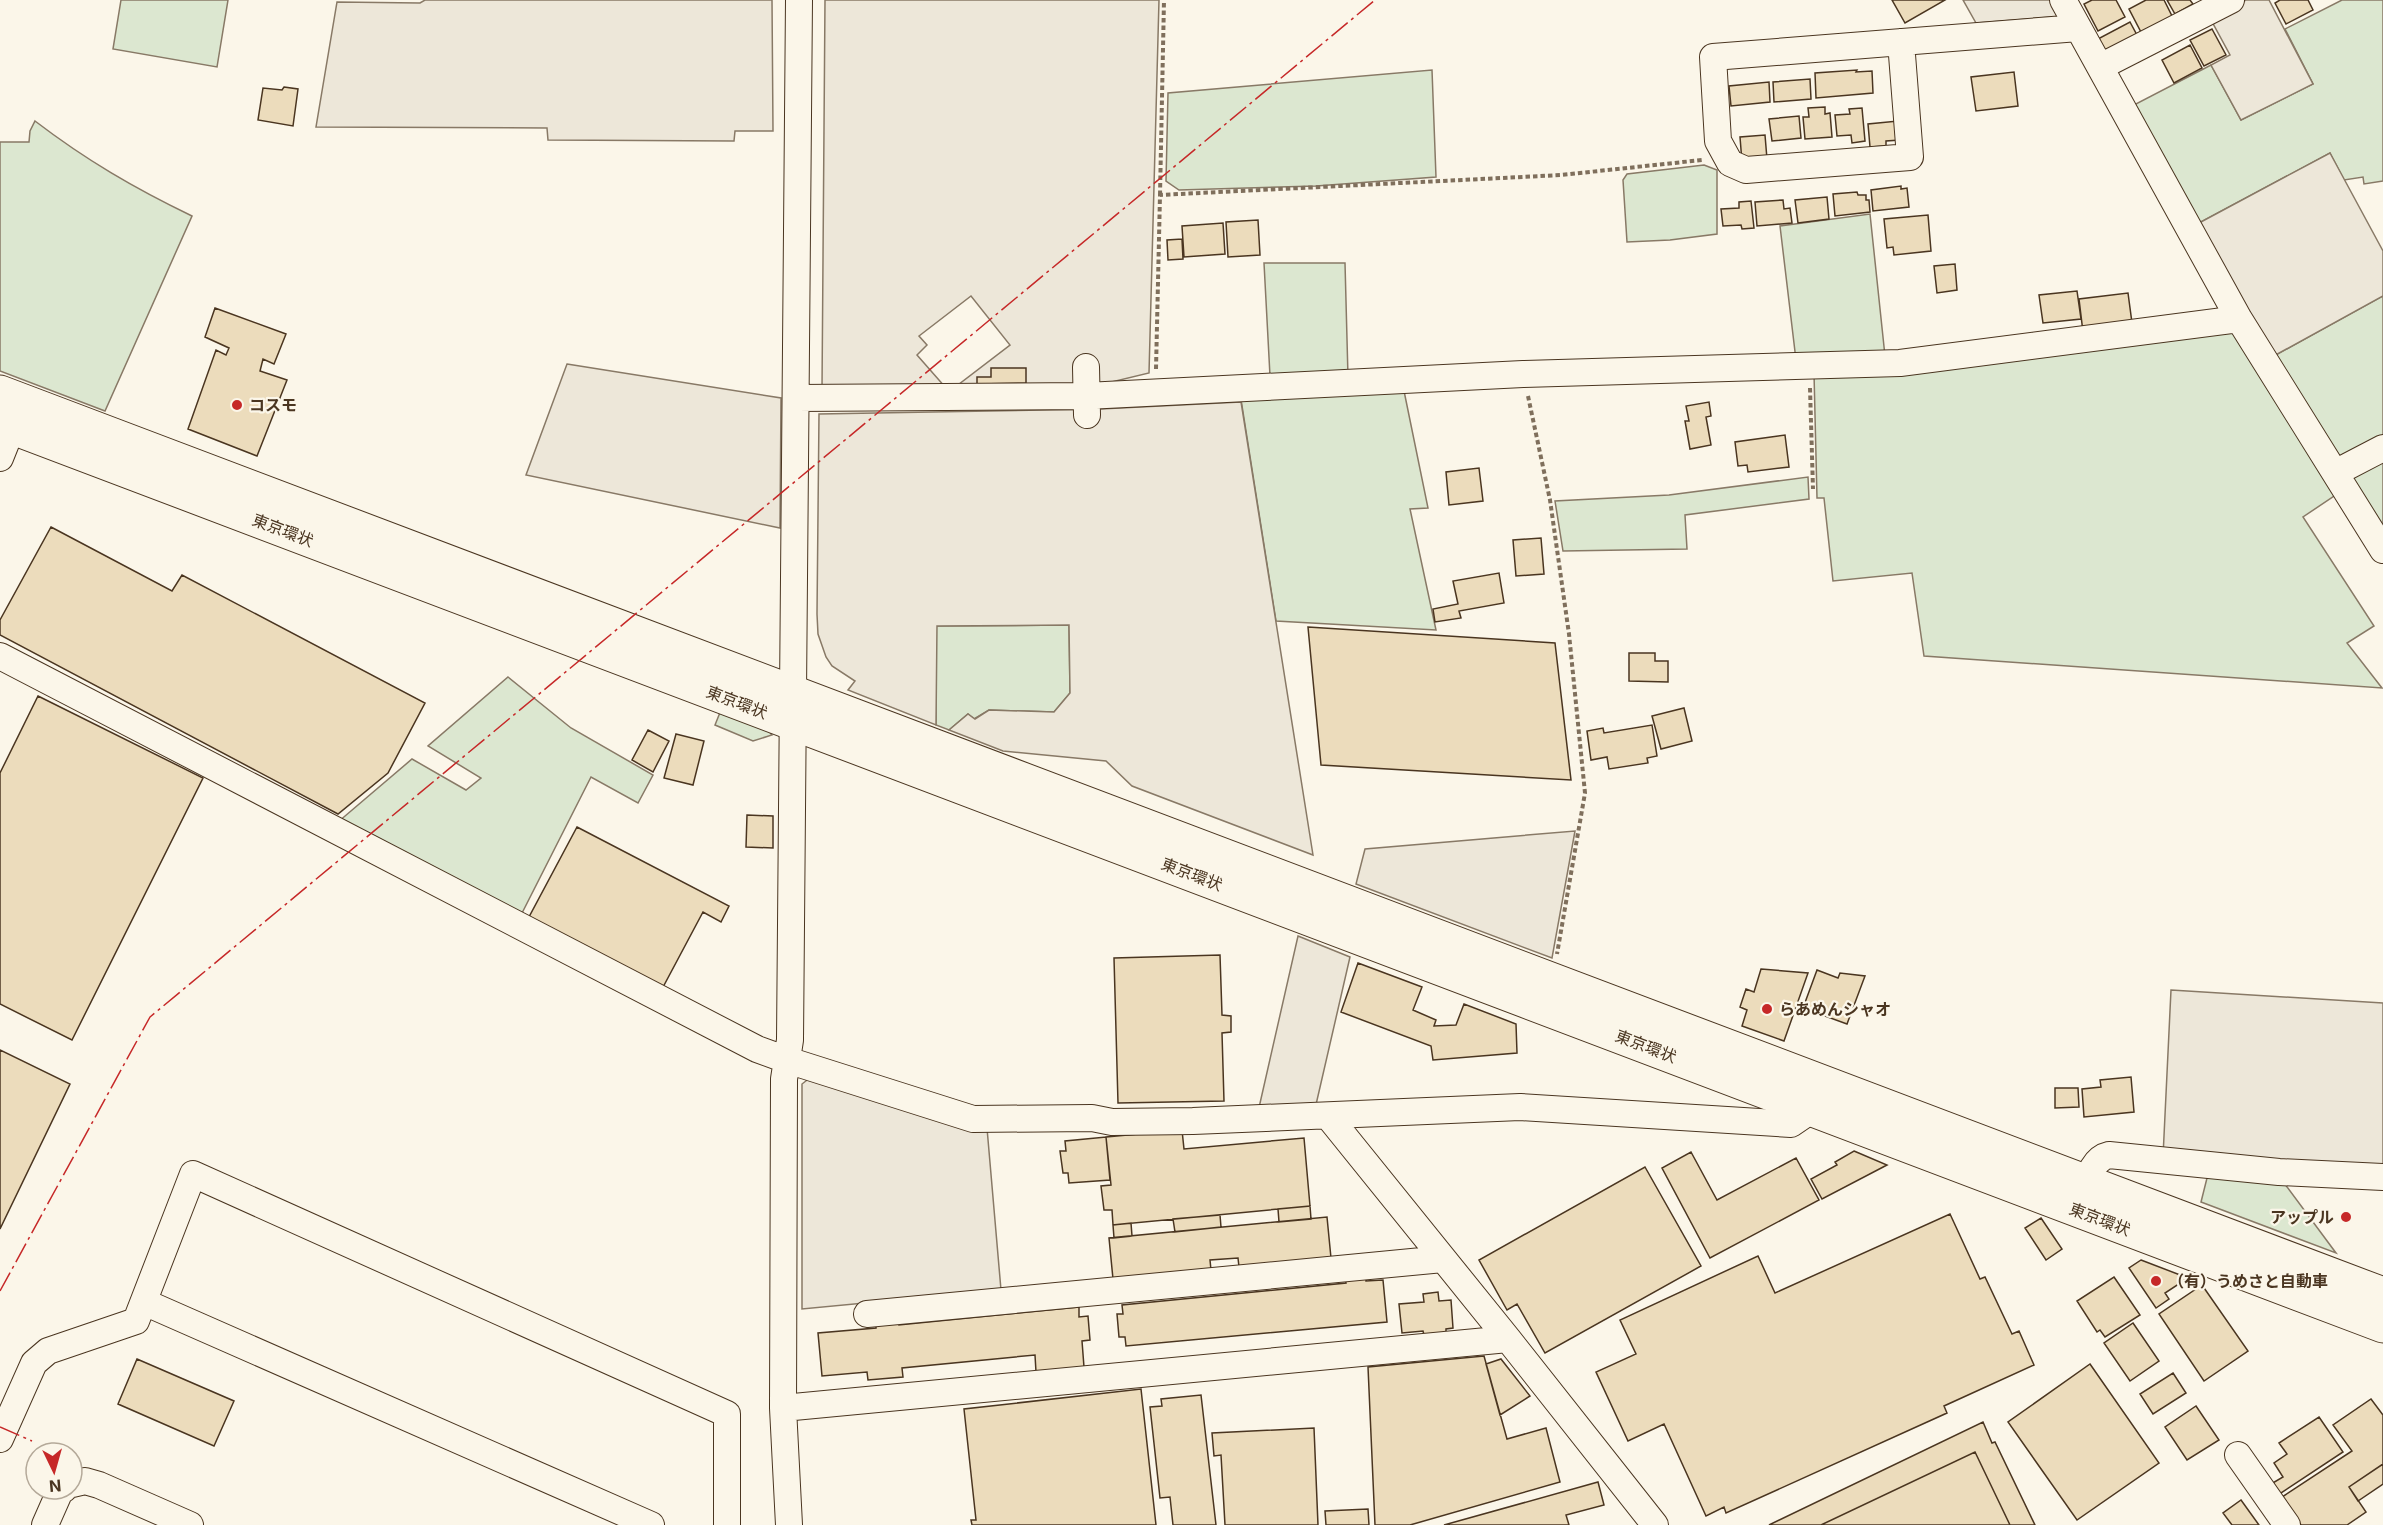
<svg xmlns="http://www.w3.org/2000/svg" width="2383" height="1525" viewBox="0 0 2383 1525" font-family="Inter,'Noto Sans JP',sans-serif">
<style>
.green{fill:#dce7d0;stroke:#887966;stroke-width:1.5}
.parking{fill:#ede7d9;stroke:#887966;stroke-width:1.5}
.building{fill:#ecdcbc;stroke:#4a3520;stroke-width:1.5}
.lines{fill:none;stroke-linecap:round;stroke-linejoin:round}
.minor-casing{stroke:#4a3520;stroke-width:28}
.highway-casing{stroke:#4a3520;stroke-width:35}
.path{stroke:#7f6f5c;stroke-width:4;stroke-dasharray:4.5 3;stroke-linecap:butt}
.minor{stroke:#fbf6e9;stroke-width:26}
.highway{stroke:#fbf6e9;stroke-width:33}
.power{stroke:#c62828;stroke-width:1.5;stroke-dasharray:21 4.5 3 4.5;stroke-linecap:butt}
.poi-dot{fill:#c62828;stroke:#fbf6e9;stroke-width:2}
.labels{text-anchor:middle;dominant-baseline:central;stroke-width:4.5;stroke-linejoin:round;paint-order:stroke}
.poi-label{font-size:16px;font-weight:bold;fill:#4a3520;stroke:#fbf6e9;text-anchor:start}
.street-label{font-size:16px;fill:#4a3520;stroke:#fbf6e9}
</style>
<rect width="100%" height="100%" fill="#fbf6e9"/>
<path class="green" d="M121 0H228L217 67 113 49Z
M2342 0H2383V181L2364 184 2363 177 2344 180 2330 153 2199 223 2130 107 2211 65 2241 120 2313 84 2285 29Z
M1432 70 1436 177 1316 186 1179 190 1166 181 1168 93Z
M35 121C86 160 134 188 192 216L105 411 0 371V142H29L30 131Z
M1704 165 1717 170V234L1670 240 1627 242 1623 180 1627 174Z
M1870 214 1885 356 1796 360 1780 226Z
M1264 263H1345L1348 377 1270 376Z
M2383 296V443L2338 466 2272 357Z
M2234 330 2340 492 2303 517 2374 626 2347 643 2382 688 1924 656 1912 573 1833 581 1824 498H1817L1814 373Z
M1403 386 1428 508 1410 509 1436 630 1276 621 1240 393Z
M2383 453V539L2343 474Z
M1808 477 1809 499 1685 515 1687 549 1563 551 1555 501 1669 495Z
M1069 625 1070 693 1054 712 989 710 974 719 968 714 949 730 936 725V626Z
M508 677 571 728 653 775 638 803 591 777 520 917 338 822 412 759 466 790 481 778 428 746Z
M721 710 766 728 772 735 753 741 715 725Z
M2209 1170 2279 1176 2336 1253 2201 1202Z"/>
<path class="parking" d="M425 0H772L773 131H735L734 141 548 140 547 128 316 127 337 2 420 3Z
M825 0H1159L1149 373 1095 386 954 388 1010 345 971 296 919 336 927 345 917 355 946 388 822 389Z
M1963 0H2056L2065 16 1976 23Z
M2246 0H2269L2313 84 2241 120 2211 65 2230 55 2210 18Z
M2330 153 2383 251V296L2272 357 2199 223Z
M567 364 781 398 780 528 526 475Z
M1241 402 1313 855 1132 786 1106 761 1003 751 949 730 968 714 975 719 989 710 1054 712 1070 693 1069 625 937 626 936 725 848 690 855 681 832 666 826 657 818 634 817 614 819 414 1100 409Z
M1575 831 1552 958 1356 884 1365 849Z
M1298 936 1350 957 1315 1109 1258 1112Z
M2171 990 2383 1003V1171L2163 1157Z
M811 1077 987 1128 1001 1290 802 1309V1084Z"/>
<path class="building" d="M1892 0H1945L1905 23Z
M2092 0H2116L2125 17 2098 31 2084 4Z
M2146 0H2164L2173 18 2142 34 2129 9Z
M2167 0H2190L2193 4 2175 14Z
M2280 0H2308L2313 10 2286 24 2275 3Z
M2130 22 2138 37 2105 54 2096 40Z
M2212 29 2226 55 2204 66 2190 40Z
M2190 45 2202 68 2174 83 2162 60Z
M1857 70 1856 72 1872 71 1873 93 1816 98 1815 73Z
M2014 72 2018 106 1976 111 1971 77Z
M1810 79 1811 99 1774 102 1773 82Z
M1769 82 1770 102 1731 106 1729 86Z
M284 87 298 89 293 126 258 120 263 88 282 90Z
M1825 107V114L1830 113 1832 137 1805 139 1803 117H1809L1808 108Z
M1862 108 1865 141 1852 143 1851 135 1837 136 1835 115 1850 114 1849 109Z
M1799 116 1801 138 1772 141 1769 119Z
M1898 121 1900 140 1886 141V146L1870 147 1868 124Z
M1765 135 1767 159 1742 162 1740 137Z
M1901 186V189L1907 188 1909 207 1873 211 1871 190Z
M1857 192 1858 195H1866V200H1869L1870 212 1835 216 1833 194Z
M1827 197 1829 219 1798 223 1795 200Z
M1783 200 1784 209 1790 208 1792 223 1757 226 1755 202Z
M1751 201 1754 228 1742 229 1741 225 1723 226 1721 209 1739 208V202Z
M1928 215 1931 251 1894 255 1893 247 1887 248 1884 219Z
M1258 220 1260 255 1228 257 1226 222Z
M1223 223 1225 254 1184 257 1182 226Z
M1182 239 1183 259 1168 260 1167 240Z
M1955 264 1957 290 1937 293 1934 266Z
M2077 291 2081 319 2043 323 2039 295Z
M2128 293 2132 323 2083 332 2079 299Z
M215 308 286 334 274 364 263 359 260 371 287 380 257 456 188 429 216 350 226 355 229 348 205 337Z
M991 368H1026V383L977 384V377H991Z
M1709 402 1711 416 1706 417 1711 445 1690 449 1685 421H1689L1686 406Z
M1785 435 1789 467 1748 472 1747 465 1738 466 1735 442Z
M1479 468 1483 501 1449 505 1446 472Z
M51 527 172 591 182 575 425 703 388 773 338 814 0 635V620Z
M1541 538 1544 574 1516 576 1513 540Z
M1499 573 1504 603 1459 611 1461 618 1435 622 1433 609 1458 604 1453 581Z
M1308 627 1555 643 1571 780 1321 765Z
M1629 653H1655V661H1668V682L1629 681Z
M38 696 203 778 72 1040 0 1004V773Z
M1684 708 1692 741 1661 749 1652 716Z
M1652 725 1657 756 1647 758 1648 763 1609 769 1607 757 1591 760 1587 731 1603 728 1604 733Z
M648 730 669 741 653 772 632 760Z
M676 734 704 741 693 785 664 778Z
M747 815 773 816V848L746 847Z
M577 827 729 906 721 922 703 912 662 989 529 917Z
M1220 955 1222 1015 1231 1016V1032L1222 1033 1224 1101 1118 1103 1114 958Z
M1358 963 1422 987 1413 1010 1436 1020 1434 1026 1456 1025 1464 1004 1516 1024 1517 1053 1433 1060 1431 1046 1341 1012Z
M1761 969 1808 973 1784 1041 1742 1026 1747 1010 1740 1007 1746 989 1754 992Z
M1817 970 1838 978 1840 973 1865 976 1847 1024 1803 1008Z
M0 1050 70 1084 0 1229Z
M2131 1077 2134 1112 2084 1117 2082 1089 2101 1087 2100 1080Z
M2055 1088H2078L2079 1107 2055 1108Z
M1182 1130 1184 1149 1304 1138 1310 1206 1113 1225 1112 1210H1104L1101 1186 1111 1185 1106 1137Z
M1106 1137 1110 1180 1069 1183 1068 1173H1063L1060 1151H1066L1065 1141Z
M1854 1151 1887 1165 1822 1199 1811 1179 1837 1165 1835 1162Z
M1691 1152 1717 1200 1796 1158 1819 1200 1710 1258 1662 1168Z
M1645 1167 1701 1266 1545 1353 1517 1304 1507 1310 1479 1260Z
M1310 1206 1311 1219 1279 1222 1278 1209Z
M1950 1214 1980 1279 1985 1277 2012 1334 2019 1331 2034 1365 1944 1406 1947 1413 1726 1513 1724 1507 1706 1516 1664 1424 1628 1441 1596 1372 1636 1354 1620 1320 1758 1256 1775 1293Z
M1220 1215 1221 1227 1175 1232 1173 1219Z
M1327 1217 1331 1258 1239 1267 1238 1258 1210 1260 1211 1270 1113 1279 1109 1238Z
M2041 1218 2062 1249 2046 1260 2025 1228Z
M1131 1223 1132 1236 1114 1238 1113 1225Z
M2141 1260 2188 1278 2165 1293 2169 1299 2156 1308 2129 1268Z
M1366 1276V1281L1383 1280 1387 1322 1126 1346 1125 1337H1119L1117 1314H1123L1122 1305 1346 1283 1345 1277Z
M2114 1277 2140 1315 2105 1337 2100 1330 2097 1332 2077 1301Z
M2202 1285 2248 1351 2204 1381 2159 1314Z
M1438 1292 1439 1301 1451 1300 1453 1328 1446 1329V1333L1424 1335 1423 1331 1402 1333 1399 1304 1424 1302 1423 1294Z
M1079 1307V1317L1088 1316 1090 1340 1082 1341 1084 1367 1036 1372 1035 1355 902 1368 903 1377 868 1380 867 1372 822 1376 818 1333 876 1328V1320L899 1317V1325Z
M2133 1323 2159 1361 2130 1381 2104 1343Z
M1484 1356 1507 1439 1546 1428 1560 1482 1410 1525H1375L1368 1367Z
M137 1359 234 1401 214 1446 118 1404Z
M1501 1359 1530 1396 1500 1415 1486 1364Z
M2090 1364 2159 1463 2077 1520 2008 1422Z
M2173 1373 2186 1393 2153 1414 2140 1394Z
M1141 1389 1156 1525H972L971 1520H976L964 1409Z
M1201 1395 1216 1525H1173L1170 1497 1160 1498 1150 1407 1162 1406 1161 1399Z
M2371 1399 2383 1415V1464L2349 1487 2366 1512 2347 1525H2301L2282 1497 2352 1451 2333 1425Z
M2196 1406 2219 1440 2187 1460 2165 1427Z
M2319 1417 2343 1452 2278 1495 2271 1484 2283 1477 2274 1463 2287 1454 2279 1443Z
M1983 1422 1992 1443 1995 1442 2035 1525H2010L1975 1452 1821 1525H1769Z
M1314 1428 1318 1525H1225L1221 1455 1214 1456 1212 1433Z
M1975 1452 2010 1525H1821Z
M2383 1464V1484L2358 1501 2349 1487Z
M1598 1482 1604 1505 1566 1515 1569 1525H1444Z
M2241 1500 2259 1525H2232L2223 1513Z
M1368 1509 1369 1525H1326L1325 1511Z"/>
<g class="lines">
<g class="minor-casing">
<path id="minor" d="M2063 0 2239 319 2383 550
M1901 42 1910 157 1746 170 1730 163 1718 141 1713 57 2078 28
M2100 67 2231 0
M1086 367 1087 415
M797 398 1086 396 1523 374 1900 363 2239 319
M0 458 12 428
M2335 473 2383 448
M0 656 757 1049 787 1060 973 1119 1092 1118 1112 1122 1193 1121 1520 1107 1791 1124 1813 1109
M1328 1116 1508 1339 1655 1525
M2081 1198C2087 1183 2091 1159 2109 1155L2279 1172 2383 1177
M144 1302 651 1525
M867 1314 1443 1259
M783 1408 1508 1339
M0 1439 34 1363 48 1351 136 1321 193 1174 727 1414V1525
M2238 1455 2287 1525
M72 1484 85 1481 99 1485 190 1525
M45 1525 60 1491 64 1489
M789 1525 783 1408 784 1079 790 1040 799 0"/>
</g>
<g class="highway-casing">
<path id="highway" d="M0 392 2383 1294
M0 423 2383 1326"/>
</g>
<path class="path" d="M1160 195 1164 0
M1156 369 1160 195 1561 175 1702 160
M1810 388 1813 489
M1528 396 1550 500 1569 634 1585 793 1557 954"/>
<use href="#minor" class="minor"/>
<use href="#highway" class="highway"/>
<path class="power" d="M0 1291 150 1017 1375 0
M0 1427 32 1441"/>
</g>
<g class="poi-dot">
<circle cx="237" cy="405" r="6"/>
<circle cx="1767" cy="1009" r="6"/>
<circle cx="2346" cy="1217" r="6"/>
<circle cx="2156" cy="1281" r="6"/>
</g>
<g class="labels">
<g class="poi-label">
<text x="249" y="405">コスモ</text>
<text x="1779" y="1009">らあめんシャオ</text>
<text x="2334" y="1217" text-anchor="end">アップル</text>
<text x="2168" y="1281">（有）うめさと自動車</text>
</g>
<g class="street-label">
<text transform="translate(283 530) rotate(21)">東京環状</text>
<text transform="translate(737 702) rotate(21)">東京環状</text>
<text transform="translate(1192 874) rotate(21)">東京環状</text>
<text transform="translate(1646 1046) rotate(21)">東京環状</text>
<text transform="translate(2100 1219) rotate(21)">東京環状</text>
</g>
</g>
<g transform="translate(54 1471) rotate(175)"><circle r="28" fill="#fbf6e9" stroke="#b4a999" stroke-width="1.5"/>
<path d="M0-4.5L10 22L0 15L-10 22Z" fill="#c62828"/>
<text y="-9" font-size="16" font-weight="bold" text-anchor="middle" fill="#4a3520">N</text>
</g>
</svg>
